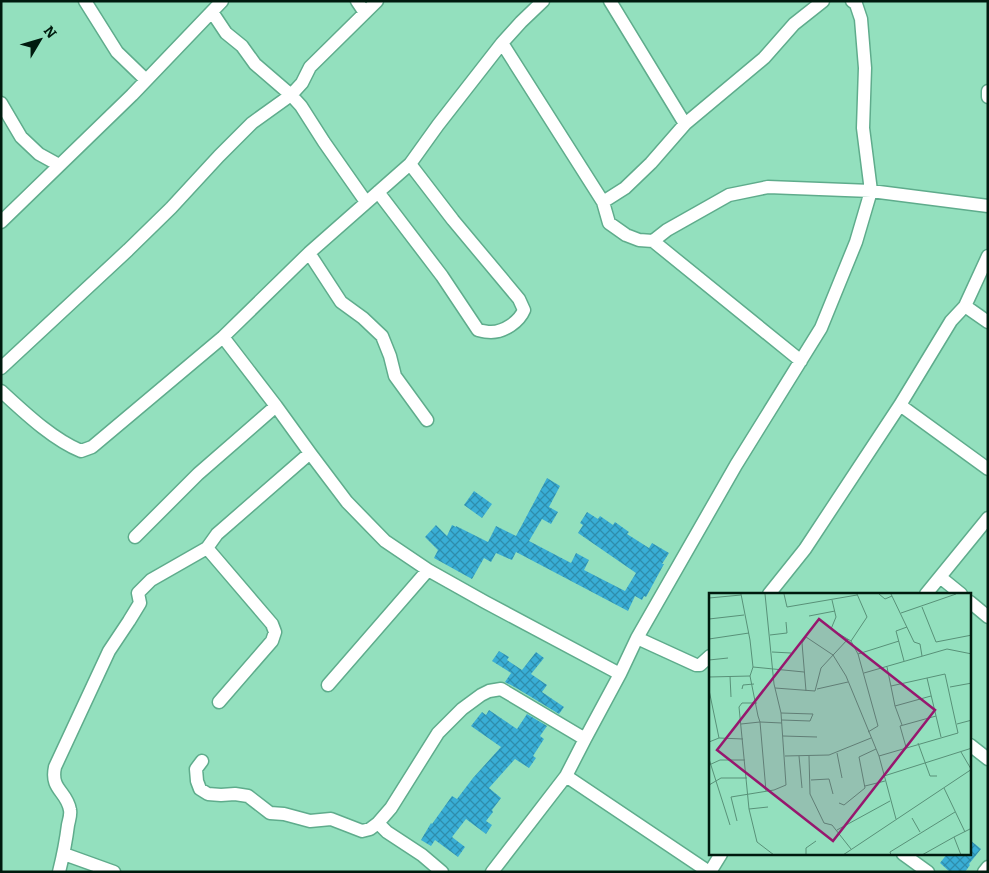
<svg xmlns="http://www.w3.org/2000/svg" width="989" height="873" viewBox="0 0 989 873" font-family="Bitter,serif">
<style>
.building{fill:url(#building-cross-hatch)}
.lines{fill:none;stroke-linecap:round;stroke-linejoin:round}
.minor-casing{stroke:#5fac8c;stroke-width:15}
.minor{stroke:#fff;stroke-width:12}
.inset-road{fill:none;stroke:#589178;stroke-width:1}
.view{fill:#97176e;fill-opacity:0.15;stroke:#97176e;stroke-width:2.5}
.inset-edge{fill:none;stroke:#001a0e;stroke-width:2.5}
</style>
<defs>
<pattern id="building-cross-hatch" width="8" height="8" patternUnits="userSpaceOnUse" patternTransform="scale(1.25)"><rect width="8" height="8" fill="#39aed6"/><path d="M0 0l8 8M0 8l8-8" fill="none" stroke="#2e8dac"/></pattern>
</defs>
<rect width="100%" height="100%" fill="#93e0be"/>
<path class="building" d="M547 478 560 486 549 507 558 512 551 524 542 519 529 541 571 563 576 553 589 560 584 570 625 591 636 573 578 533 583 525 580 523 587 512 598 519 600 516 613 525 615 522 629 532 627 534 649 548 652 543 669 553 662 564H664L646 597 644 596 642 600 635 596 628 611 516 552 512 560 496 553 491 562 484 558 472 579 434 558 438 550 425 537 436 525 447 536 452 525 456 527V526L488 542 496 526 516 536Z
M474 491 492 504 482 518 464 505Z
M499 651 509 657 507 660 522 670 536 652 544 658 531 674 547 685 542 692 564 707 559 714 518 689 505 682 511 673 492 661Z
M489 710 517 729 527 714 547 726 540 736 544 739 533 756 536 758 529 768 515 759 489 788 501 798 492 810 493 812 486 821 492 825 486 834 466 819 452 837 465 847 458 857 435 840 431 846 421 840 431 823 432 824 452 796 457 799 473 778 501 747 471 726 482 712 486 715Z
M970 840 981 849 969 864 970 865 965 872H950L940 863 947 854H970Z"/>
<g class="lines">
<g class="minor-casing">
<path id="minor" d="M85 1 117 52 146 80
M357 1 365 13
M610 1 685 124
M502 43 603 202 609 223 626 235 639 240 653 241 667 230 729 195 768 187 871 191 988 206
M988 91V97
M1 103 21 137 39 154 59 165
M378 192 442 276 478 330C482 331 487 332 491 332 504 332 519 322 524 310L519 299 453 220 410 164
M366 202 324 142 301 106 291 95 302 83 310 67 377 1
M603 202 625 188 651 163 685 124 764 58 794 24 823 1
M1 222 132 95 222 1
M653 241 801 361
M309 253 341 302 363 318 382 336 390 356 395 376 427 420
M965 306 988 256
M223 337 276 406 310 453 347 502 385 541 428 570 485 602 620 674
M1 368 128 250 171 208 219 156 252 123 291 95 255 64 242 46 226 33 212 12
M1 391C24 412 52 439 81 451L92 447 223 337 309 253 410 164 438 125 502 43 521 22 543 1
M900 405 988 469
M135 537 198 474 276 406
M207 548 272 624 275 632 272 641 219 702
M940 577 961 594
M769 594 805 549 900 405 951 321 965 306 988 322
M926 594 988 518
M970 602 988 617
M637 638 696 665H700L710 656
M328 685 428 570
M970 745 988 759
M202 761 196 769 197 781 200 789 208 794 221 795 235 794 248 796 270 813 284 814 310 821 331 819 362 831 370 829 378 823 391 808 438 733 462 709 481 695 489 691 501 689 585 739
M566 776 709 872
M378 823 387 832 422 855 442 872
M64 854 114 872
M903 854 928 872
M59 872C63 856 66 841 68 825 69 820 71 815 70 810 67 791 50 790 55 767L109 651 129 621 140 603 138 593 151 580 207 548 217 534 310 453
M492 872 566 776 585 739 620 674 637 638 736 465 821 328 856 242 871 191 863 128 865 68 861 19 856 4 852 1
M710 872 721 854
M984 872 988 867"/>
</g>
<use href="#minor" class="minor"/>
</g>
<g transform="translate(709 593)">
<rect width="262" height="262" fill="#93e0be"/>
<path class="inset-road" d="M32 1 41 47 44 74 41 83 49 123 51 129 73 130M75 1 78 14 148 2M170 1 176 6 183 3M182 1 205 49 211 51 213 63M0 5 32 2M123 7 127 24 122 36 142 48 149 61M213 14 227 49 263 42M192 20 247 1M100 23 126 18M0 26 35 22M61 42 78 40 77 29M0 46 40 40M142 48 158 24 148 1M63 59 82 60M0 67 19 65M195 68 187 38 198 34M44 74 95 79M178 74 186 113M155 80 238 56 263 61M21 83 22 104M0 84 41 83M218 85 232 144M241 94 263 90M66 95 106 98 112 75 139 46M33 96 34 92 45 91M108 96 139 89M0 97 10 145M97 98 93 50 97 44 124 62 137 83 170 163 187 226M48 110H33L30 114 40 216 48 249 65 262M72 120 104 121 101 128 73 127M32 131 51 129 57 198M248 131 263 127M193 132 186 113 222 103M159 139 169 133 149 61 190 48M74 143 108 144M0 149 10 145 34 146M209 150 221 183H228M197 154 191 133 227 123M252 159 262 176M128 160 133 185M76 163 120 162 162 145M90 163 93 195M100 163 101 201 115 230 123 232 142 256M170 163 249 140 236 81 182 93M0 166 21 232M0 172 11 167H36M175 183 263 155M102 187 120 186 124 201M0 192 12 185H38M156 193 176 188M235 195 256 239M130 210 135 212 156 195 150 164 167 156M40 216 59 214M203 225 211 239M28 228 22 204 65 197 77 192 72 120 65 91 56 1M128 237 181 208M97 262V255L107 248M134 262 263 176M182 262 181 259 246 219M213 262 245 244M252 262 245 244 263 235"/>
<path class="view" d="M110 26 226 117 124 248 8 157Z"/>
<rect width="262" height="262" class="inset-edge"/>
</g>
<rect width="989" height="873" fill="none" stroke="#001a0e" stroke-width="5"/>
<g transform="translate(40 40) rotate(52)" stroke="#93e0be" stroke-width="4" paint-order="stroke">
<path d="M0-4L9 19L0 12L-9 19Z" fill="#001a0e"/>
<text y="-8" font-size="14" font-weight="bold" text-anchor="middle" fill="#001a0e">N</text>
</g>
</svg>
